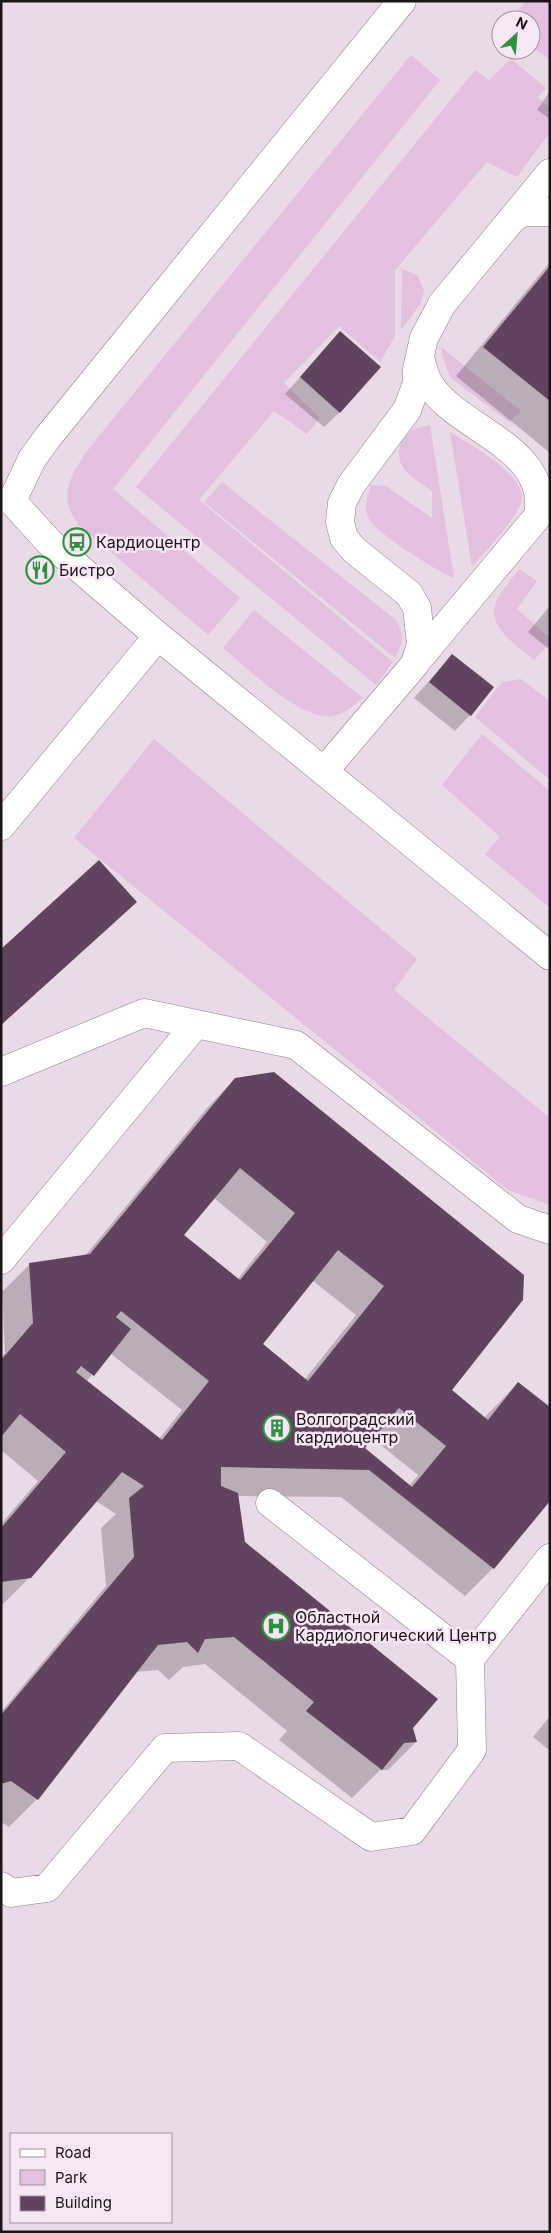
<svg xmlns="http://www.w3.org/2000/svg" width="551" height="2233" viewBox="0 0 551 2233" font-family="Inter,sans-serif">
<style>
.green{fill:#e3c0dd}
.shadow{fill:#0003;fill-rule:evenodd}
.building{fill:#60435c;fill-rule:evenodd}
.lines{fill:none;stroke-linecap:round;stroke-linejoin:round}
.minor-casing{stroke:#8d7e8a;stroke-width:29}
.minor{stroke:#fff;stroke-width:28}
.labels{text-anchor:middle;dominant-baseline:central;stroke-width:5;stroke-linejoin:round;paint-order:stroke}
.poi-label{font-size:16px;fill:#1c161b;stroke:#f7e6f4;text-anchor:start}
</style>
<rect width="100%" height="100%" fill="#ead9e7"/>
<path class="green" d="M526 1H550V60L531 46V20H526L518 10Z
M411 55 440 80 113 489 240 598 208 635 79 525C76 520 71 514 69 508 60 479 91 447 107 426Z
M511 59 546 88 538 97 550 109V132L517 177 487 162 395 270V336L380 362 339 326 284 383 320 418 307 434 274 411 199 500 393 662 376 685 136 487 475 70 489 80Z
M402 269 417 275 424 290 421 303 401 330Z
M441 347 521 411 509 422 451 378 444 362Z
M430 425 454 578C437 571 377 534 369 519 363 508 368 495 371 485L386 486 432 518V491C423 484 411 478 404 469 394 456 400 435 415 429 419 427 425 426 430 425Z
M450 432C469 444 529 476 521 502 516 520 485 551 472 567Z
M222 482 396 620C405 637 403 642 395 658L204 502Z
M519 569 537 581 517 609 550 638V643L534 660C516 644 483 626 498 598 503 588 512 579 519 569Z
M254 610 363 698C354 705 345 714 333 716 301 721 247 668 223 648Z
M521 679 550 701V780L475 717 502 682Z
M482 734 550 791V908L485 854 500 837 442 785Z
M154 739 417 959 394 990 550 1118V1205L508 1190 74 838Z"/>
<path class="shadow" d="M550 91V119L537 110Z
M550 262V453L456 376Z
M340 333V412L324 427 285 394Z
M550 606V650L528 632Z
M452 655 470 715 455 731 414 698Z
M135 902 114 923 1 1025V950Z
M273 1074 450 1390 484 1418 518 1383 493 1568 465 1596 341 1497 238 1496 243 1542 412 1728 416 1742 388 1770H380L352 1798 279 1740 287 1731 205 1664 183 1667 169 1680 158 1670 135 1672 37 1799 9 1827 1 1822V1712L106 1586 101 1528 116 1514 96 1501 30 1577 1 1606V1524L38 1481 1 1450V1358L5 1353 2 1292 30 1264 85 1256 207 1108 235 1079ZM214 1198 267 1242 237 1280 183 1236ZM312 1280 356 1315 305 1379 261 1344ZM110 1353 182 1410 159 1439 86 1382ZM372 1438 418 1475 409 1486 364 1448Z
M550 1716V1751L533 1737Z"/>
<path class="building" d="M550 266V401L483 347Z
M340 331 381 367 340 413 300 377Z
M452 654 494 687 471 716 429 682Z
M99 860 137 902 1 1025V949Z
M274 1072 524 1275 523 1300 452 1390 488 1420 518 1382 550 1407V1501L494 1569 369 1470 221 1467V1486L238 1493 245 1542 438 1699 413 1728 417 1742 404 1743 382 1770 306 1711 314 1702 234 1637 205 1639 198 1653 187 1642 158 1645 38 1800 11 1781 1 1784V1715L134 1557 129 1498 144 1486 122 1472 31 1578 1 1582V1528L66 1452 20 1414 1 1437V1360L33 1323 29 1263 90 1254 235 1078ZM240 1168 295 1213 240 1280 184 1235ZM338 1250 384 1286 308 1381 263 1344ZM121 1311 209 1381 162 1440 76 1372 81 1366 94 1376 131 1329 116 1317ZM399 1408 446 1446 412 1487 365 1448Z"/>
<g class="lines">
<g class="minor-casing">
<path id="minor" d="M402 1 48 437 32 459 12 501 50 543 158 636 550 956
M512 219 523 212H550
M416 662 538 516C551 447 459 431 430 385 424 376 422 366 420 356
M324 771 415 664 421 644 417 608 409 594 354 550 344 538 340 522 342 503 351 485 407 410 417 383V369L424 338 442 304 550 173
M1 826 158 636
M1 1072 144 1013 296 1045 518 1219 550 1230
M1 1260 196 1024
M270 1503 470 1659
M1 1886 11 1893 47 1888 165 1748 239 1746 371 1837 412 1831 472 1750 470 1659 550 1558"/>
</g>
<use href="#minor" class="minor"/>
</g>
<defs>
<g id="bus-ring" transform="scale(1.4375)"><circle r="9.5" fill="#f7e6f4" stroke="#308f41" stroke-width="1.5"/><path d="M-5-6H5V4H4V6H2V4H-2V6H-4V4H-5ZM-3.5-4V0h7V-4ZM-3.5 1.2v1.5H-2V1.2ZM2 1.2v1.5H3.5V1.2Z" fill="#308f41"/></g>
<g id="restaurant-ring" transform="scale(1.4375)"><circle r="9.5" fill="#f7e6f4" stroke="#308f41" stroke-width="1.5"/><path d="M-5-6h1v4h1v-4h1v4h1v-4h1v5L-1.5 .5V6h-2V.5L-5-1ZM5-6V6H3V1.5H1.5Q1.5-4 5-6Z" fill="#308f41"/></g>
<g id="building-ring" transform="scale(1.4375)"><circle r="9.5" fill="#f7e6f4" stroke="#308f41" stroke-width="1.5"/><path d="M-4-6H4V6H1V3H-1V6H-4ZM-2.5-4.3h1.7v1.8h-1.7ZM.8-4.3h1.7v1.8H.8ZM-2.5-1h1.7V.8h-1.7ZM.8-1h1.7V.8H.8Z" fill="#308f41"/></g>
<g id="hospital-ring" transform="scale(1.4375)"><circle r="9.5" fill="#f7e6f4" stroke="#308f41" stroke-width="1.5"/><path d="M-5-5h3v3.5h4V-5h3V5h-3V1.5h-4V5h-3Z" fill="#308f41"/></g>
</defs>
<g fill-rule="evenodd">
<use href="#bus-ring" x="77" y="542"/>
<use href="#restaurant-ring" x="40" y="570"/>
<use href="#building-ring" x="277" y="1428"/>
<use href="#hospital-ring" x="276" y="1626"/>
</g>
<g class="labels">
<g class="poi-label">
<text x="96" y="542">Кардиоцентр</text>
<text x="59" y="570">Бистро</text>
<text x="296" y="1419">Волгоградский<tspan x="296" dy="18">кардиоцентр</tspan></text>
<text x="295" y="1617">Областной<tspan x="295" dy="18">Кардиологический Центр</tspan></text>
</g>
</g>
<rect width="551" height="2233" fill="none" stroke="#1c161b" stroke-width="5"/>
<rect x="10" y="2133" width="162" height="90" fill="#f7e6f4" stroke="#9f939d"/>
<rect x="20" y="2149" width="25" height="8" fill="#ffffff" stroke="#9f939d"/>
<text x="55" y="2158" font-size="15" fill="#1c161b">Road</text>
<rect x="20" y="2170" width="25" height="15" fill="#e3c0dd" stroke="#9f939d"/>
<text x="55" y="2183" font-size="15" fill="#1c161b">Park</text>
<rect x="20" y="2196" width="25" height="15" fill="#60435c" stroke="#9f939d"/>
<text x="55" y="2208" font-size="15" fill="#1c161b">Building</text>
<g transform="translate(516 35) rotate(26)"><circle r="24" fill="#f7e6f4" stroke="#9f939d"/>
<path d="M0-4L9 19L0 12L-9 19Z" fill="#308f41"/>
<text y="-8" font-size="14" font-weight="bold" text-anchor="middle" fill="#1c161b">N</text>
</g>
</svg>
